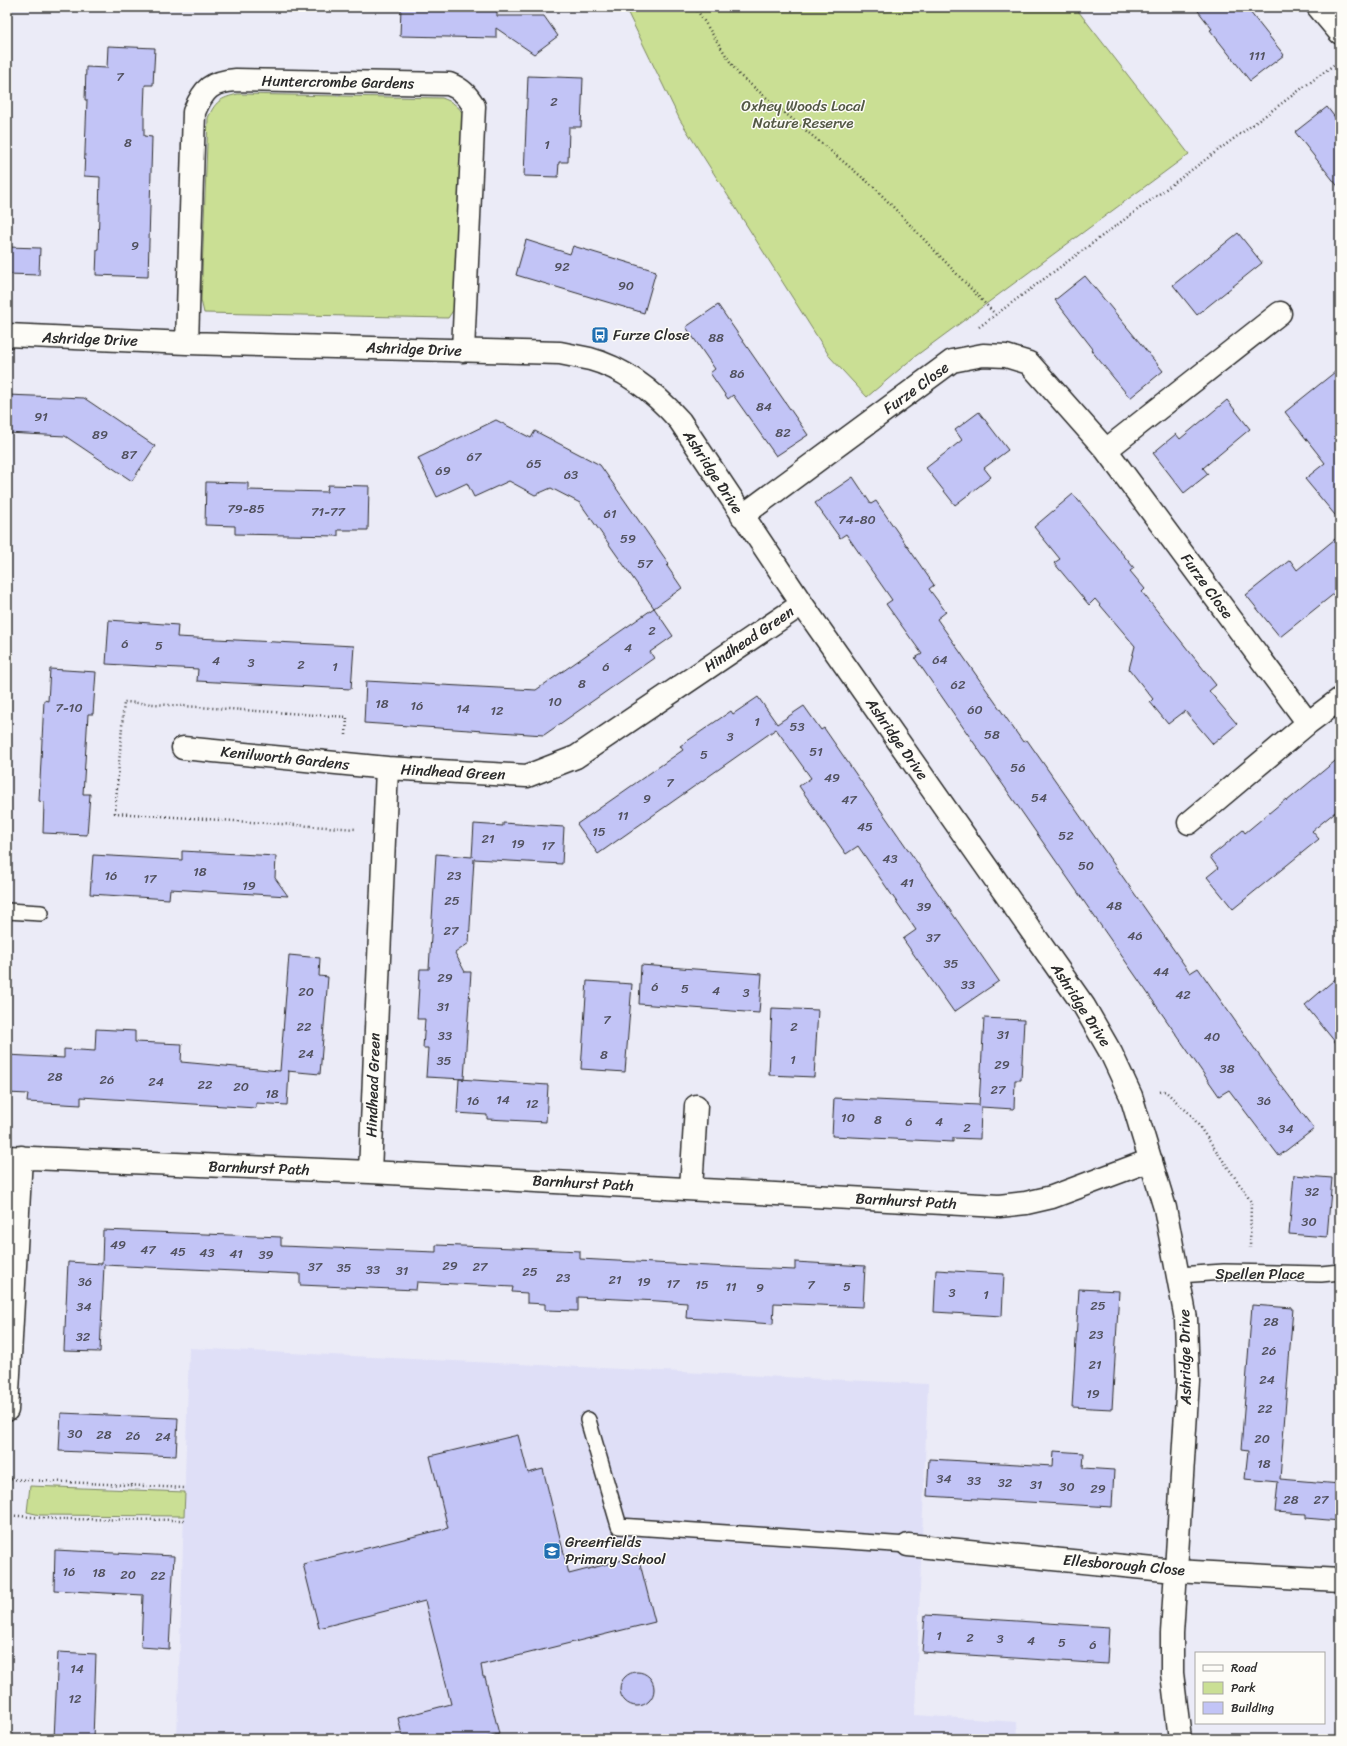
<svg xmlns="http://www.w3.org/2000/svg" width="1347" height="1746" viewBox="0 0 1347 1746" font-family="Sriracha,sans-serif">
<style>
.built{fill:#dfdff7}
.green{fill:#cadf94;stroke:#7a8560}
.building{fill:#c2c4f6;stroke:#2b2b2b}
.lines{fill:none;stroke-linecap:round;stroke-linejoin:round}
.lane-casing{stroke:#2b2b2b;stroke-width:18}
.street-casing{stroke:#2b2b2b;stroke-width:25}
.path{stroke:#2b2b2b;stroke-width:2.5;stroke-dasharray:1 3;stroke-linecap:butt}
.lane{stroke:#fdfcf7;stroke-width:15}
.street{stroke:#fdfcf7;stroke-width:22}
.labels{text-anchor:middle;dominant-baseline:central;stroke-width:3;stroke-linejoin:round;paint-order:stroke}
.number-label{font-size:13px;fill:#51515e}
.street-label{font-size:15px;fill:#2b2b2b;stroke:#fdfcf7}
.park-label{font-size:15px;fill:#535845;stroke:#fdfcf7}
.poi-label{font-size:15px;fill:#2b2b2b;stroke:#fdfcf7;text-anchor:start}
</style>
<rect width="100%" height="100%" fill="#ebebf7"/>
<filter id="ink" filterUnits="userSpaceOnUse"><feTurbulence type="fractalNoise" baseFrequency=".025" numOctaves="2"/><feDisplacementMap in="SourceGraphic" scale="8" xChannelSelector="R" yChannelSelector="G"/><feConvolveMatrix kernelMatrix="1 2 1 2 8 2 1 2 1" color-interpolation-filters="sRGB"/></filter>
<g filter="url(#ink)">
<path class="built" d="M189 1348 928 1384 915 1715 1017 1722 1018 1739H177Z"/>
<path class="green" d="M625 7H1075L1189 154 913 358 867 397 830 357 680 120Z
M238 94 442 98C453 102 459 106 464 116L454 309 448 318 204 313 201 300 208 118C215 102 220 98 238 94Z
M30 1486 185 1492 184 1516 40 1515 27 1512Z"/>
<path class="building" d="M401 7H497V16H544L558 36 534 54 496 28V38L400 36Z
M1195 7H1246L1284 55 1250 81 1210 30 1212 29Z
M108 46 155 48 153 85H145L144 111V136L152 137 148 277 96 275 97 249H98L100 177 84 176 87 100H85L86 67 107 68Z
M528 76 583 78 581 127H569L568 162H559L558 177 524 176Z
M1327 107 1340 124V189L1295 132Z
M1238 233 1262 263 1197 315 1173 285Z
M526 240 570 254 573 246 656 271 644 313 516 275Z
M7 247 40 248 39 275 7 274Z
M1085 276 1163 371 1130 398 1091 350 1093 349 1055 300Z
M718 305 808 435 776 456 733 395 728 399 710 373 715 369 686 327Z
M1340 368V521L1305 479 1325 463 1285 412Z
M7 395 84 398 155 446 132 481 65 436 7 433Z
M1227 400 1250 429 1203 468 1208 474 1184 493 1153 453 1176 434 1180 439Z
M979 412 1008 450 984 468 991 477 955 505 926 468 962 440 955 430Z
M496 420 531 438 535 431 600 465 669 564 667 566 682 588 654 608 580 503 551 488 535 495 509 481 474 497 467 483 437 497 418 458Z
M853 477 871 504 876 501 934 585 929 589 946 612 937 619 1023 742 1027 740 1190 973 1198 968 1268 1068 1314 1129 1279 1156 1229 1090 1219 1096 915 658 922 654 886 604 892 600 846 534 840 538 815 503Z
M206 482 248 483V490L287 491 327 492 328 485 369 486 368 530H338V536L235 534V526L205 525Z
M1073 494 1134 568 1130 571 1145 589 1142 592 1216 685 1209 691 1237 724 1213 744 1185 711 1168 724 1150 702 1153 699 1129 669 1135 646 1095 599 1089 605 1054 563 1060 559 1034 527Z
M1340 535V589L1280 637 1246 595 1290 560 1297 570Z
M654 608 673 636 650 652 654 658 544 735 364 723 366 681 536 690Z
M109 620 178 625 177 637 354 646 351 689 197 681 198 669 106 664Z
M50 669 96 672 93 714H88L83 794H90L87 835 43 833 44 802 39 801 44 700 48 701Z
M758 697 777 724 804 706 821 730 824 728 999 981 954 1012 903 939 916 930 858 846 846 854 799 786 811 778 776 729 598 854 577 824 683 750 680 746 731 711 733 714Z
M1340 757V808L1312 831 1319 839 1233 909 1207 877 1218 868 1210 857 1243 830 1245 833 1286 799 1287 801Z
M503 823 564 827 562 864 474 859 469 943 455 953 465 972H471L464 1079 426 1077 428 1048H423L425 1019H417L420 969H429L436 854 472 857 474 824 503 826Z
M182 851 276 856 275 878 288 896 170 889 169 899 90 894 93 855 182 860Z
M289 955 320 958 319 976 328 977 320 1074 287 1071H289L287 1105 256 1103V1108L81 1097V1105L27 1102 28 1094 7 1093V1055L64 1058V1049L95 1051 96 1029 135 1031V1042L182 1044 181 1062 280 1071Z
M641 965 762 974 759 1013 639 1004Z
M1340 975V1048L1305 1005Z
M587 981 632 984 625 1072 581 1069Z
M772 1008 818 1010 814 1077 769 1075Z
M984 1018 1024 1020 1021 1080H1015L1014 1109 981 1107 980 1139 953 1138V1142L832 1136 834 1098 979 1105Z
M459 1079 548 1085 546 1122 487 1119V1115L457 1113Z
M1294 1175 1332 1178 1327 1237 1289 1234Z
M103 1230 281 1237V1246L436 1252V1245L514 1248 580 1251V1259L747 1268 795 1270V1262L865 1266 863 1307 774 1303 773 1324 686 1318 687 1303 658 1301 578 1297V1311L545 1310V1304L527 1303V1293L512 1292 513 1287 417 1282 416 1290 300 1285V1274L104 1265 100 1352 64 1351 68 1262 102 1264Z
M936 1270 1004 1274 1002 1316 934 1312Z
M1079 1289 1119 1291 1112 1409 1072 1407Z
M1252 1305 1293 1308 1280 1479 1340 1484V1521L1305 1518V1514L1275 1512 1278 1482 1245 1479 1248 1451 1241 1450Z
M61 1413 178 1418 176 1456 59 1451Z
M518 1435 528 1473 543 1469 569 1574 638 1556 655 1622 481 1665 483 1677H485L499 1734 481 1739H403L398 1718 451 1704 425 1601 319 1628 303 1564 448 1528 430 1456Z
M1054 1451 1084 1453 1083 1468 1114 1470 1112 1507 927 1496 929 1459 1053 1466Z
M55 1550 174 1556 169 1649 141 1647 143 1595 54 1590Z
M925 1615 1109 1627 1107 1664 922 1652Z
M58 1652 96 1654 93 1739H54Z
M620 1689a17 17 0 1 1 34 0a17 17 0 1 1-34 0Z"/>
<g class="lines">
<g class="lane-casing">
<path id="lane" d="M7 911 41 913
M1179 1275 1224 1272 1321 1274 1340 1272
M588 1420 619 1526 908 1545"/>
</g>
<g class="street-casing">
<path id="street" d="M1318 7 1340 33
M7 335 187 343 560 353C570 355 580 357 590 359 627 369 656 394 680 421L802 604 1084 1006 1111 1053 1131 1096 1165 1208 1186 1319 1188 1381 1172 1633V1673L1180 1739
M187 343 194 112C204 88 211 82 236 80L449 84C462 89 467 95 474 106L463 351
M1106 450 1280 313
M742 516 952 361 983 355 1006 356 1029 363 1106 450 1308 723
M183 748 387 768
M1189 823 1308 723 1340 699
M7 1157 370 1172 999 1206 1026 1203 1052 1197 1151 1160
M370 1172 387 768 527 776 576 757 802 604
M691 1189 696 1106
M7 1410 21 1157
M908 1545 1175 1571 1340 1580"/>
</g>
<path class="path" d="M695 7 738 74 875 188 995 314
M979 327 1339 61
M346 735 347 717 124 702 115 813 356 829
M1160 1092 1165 1091 1192 1116 1245 1192 1251 1202 1250 1248
M7 1479 185 1488
M7 1515 56 1519 184 1520"/>
<use href="#lane" class="lane"/>
<use href="#street" class="street"/>
</g>
</g>
<defs>
<g id="bus-square" transform="scale(0.9)"><rect x="-9" y="-9" width="18" height="18" rx="4" fill="#1f6fb2" stroke="#fdfcf7"/><path d="M-5-6H5V4H4V6H2V4H-2V6H-4V4H-5ZM-3.5-4V0h7V-4ZM-3.5 1.2v1.5H-2V1.2ZM2 1.2v1.5H3.5V1.2Z" fill="#fff"/></g>
<g id="school-square" transform="scale(0.9)"><rect x="-9" y="-9" width="18" height="18" rx="4" fill="#1f6fb2" stroke="#fdfcf7"/><path d="M0-5L7-2L0 1L-7-2ZM-4 1L0 2.5L4 1V4Q0 6-4 4Z" fill="#fff"/></g>
</defs>
<g fill-rule="evenodd">
<use href="#bus-square" x="600" y="335"/>
<use href="#school-square" x="552" y="1551"/>
</g>
<g class="labels">
<g class="number-label">
<text x="1257" y="55">111</text>
<text x="120" y="76">7</text>
<text x="554" y="101">2</text>
<text x="128" y="142">8</text>
<text x="547" y="144">1</text>
<text x="135" y="245">9</text>
<text x="562" y="266">92</text>
<text x="626" y="285">90</text>
<text x="716" y="337">88</text>
<text x="737" y="373">86</text>
<text x="764" y="406">84</text>
<text x="41" y="416">91</text>
<text x="783" y="432">82</text>
<text x="100" y="434">89</text>
<text x="129" y="454">87</text>
<text x="474" y="456">67</text>
<text x="534" y="463">65</text>
<text x="443" y="470">69</text>
<text x="571" y="474">63</text>
<text x="246" y="508">79-85</text>
<text x="328" y="511">71-77</text>
<text x="610" y="513">61</text>
<text x="857" y="519">74-80</text>
<text x="628" y="538">59</text>
<text x="645" y="563">57</text>
<text x="652" y="630">2</text>
<text x="125" y="643">6</text>
<text x="159" y="645">5</text>
<text x="628" y="647">4</text>
<text x="940" y="659">64</text>
<text x="216" y="660">4</text>
<text x="251" y="662">3</text>
<text x="301" y="664">2</text>
<text x="335" y="666">1</text>
<text x="606" y="666">6</text>
<text x="582" y="683">8</text>
<text x="958" y="684">62</text>
<text x="555" y="701">10</text>
<text x="382" y="703">18</text>
<text x="417" y="705">16</text>
<text x="69" y="707">7-10</text>
<text x="463" y="708">14</text>
<text x="975" y="709">60</text>
<text x="497" y="710">12</text>
<text x="757" y="721">1</text>
<text x="797" y="726">53</text>
<text x="992" y="734">58</text>
<text x="730" y="736">3</text>
<text x="816" y="751">51</text>
<text x="704" y="754">5</text>
<text x="1018" y="767">56</text>
<text x="832" y="777">49</text>
<text x="670" y="782">7</text>
<text x="1039" y="797">54</text>
<text x="647" y="798">9</text>
<text x="849" y="799">47</text>
<text x="623" y="815">11</text>
<text x="865" y="826">45</text>
<text x="599" y="831">15</text>
<text x="1066" y="835">52</text>
<text x="488" y="838">21</text>
<text x="518" y="843">19</text>
<text x="548" y="845">17</text>
<text x="890" y="858">43</text>
<text x="1086" y="865">50</text>
<text x="200" y="871">18</text>
<text x="111" y="875">16</text>
<text x="454" y="875">23</text>
<text x="150" y="878">17</text>
<text x="907" y="882">41</text>
<text x="249" y="885">19</text>
<text x="452" y="900">25</text>
<text x="1114" y="905">48</text>
<text x="924" y="906">39</text>
<text x="451" y="930">27</text>
<text x="1135" y="935">46</text>
<text x="933" y="937">37</text>
<text x="951" y="963">35</text>
<text x="1161" y="971">44</text>
<text x="445" y="977">29</text>
<text x="968" y="984">33</text>
<text x="655" y="986">6</text>
<text x="685" y="988">5</text>
<text x="716" y="990">4</text>
<text x="306" y="991">20</text>
<text x="746" y="992">3</text>
<text x="1183" y="994">42</text>
<text x="443" y="1006">31</text>
<text x="607" y="1019">7</text>
<text x="304" y="1026">22</text>
<text x="794" y="1026">2</text>
<text x="1003" y="1034">31</text>
<text x="445" y="1035">33</text>
<text x="1212" y="1036">40</text>
<text x="306" y="1053">24</text>
<text x="604" y="1054">8</text>
<text x="793" y="1059">1</text>
<text x="444" y="1060">35</text>
<text x="1002" y="1064">29</text>
<text x="1227" y="1068">38</text>
<text x="55" y="1076">28</text>
<text x="107" y="1079">26</text>
<text x="156" y="1081">24</text>
<text x="205" y="1084">22</text>
<text x="241" y="1086">20</text>
<text x="998" y="1089">27</text>
<text x="272" y="1093">18</text>
<text x="503" y="1099">14</text>
<text x="473" y="1100">16</text>
<text x="1264" y="1100">36</text>
<text x="532" y="1103">12</text>
<text x="848" y="1117">10</text>
<text x="878" y="1119">8</text>
<text x="909" y="1121">6</text>
<text x="939" y="1121">4</text>
<text x="967" y="1127">2</text>
<text x="1286" y="1128">34</text>
<text x="1312" y="1191">32</text>
<text x="1309" y="1221">30</text>
<text x="118" y="1244">49</text>
<text x="148" y="1249">47</text>
<text x="178" y="1251">45</text>
<text x="207" y="1252">43</text>
<text x="236" y="1253">41</text>
<text x="266" y="1254">39</text>
<text x="450" y="1265">29</text>
<text x="315" y="1266">37</text>
<text x="480" y="1266">27</text>
<text x="344" y="1267">35</text>
<text x="373" y="1269">33</text>
<text x="402" y="1270">31</text>
<text x="530" y="1271">25</text>
<text x="563" y="1277">23</text>
<text x="615" y="1279">21</text>
<text x="85" y="1281">36</text>
<text x="644" y="1281">19</text>
<text x="673" y="1283">17</text>
<text x="702" y="1284">15</text>
<text x="811" y="1284">7</text>
<text x="731" y="1286">11</text>
<text x="847" y="1286">5</text>
<text x="760" y="1287">9</text>
<text x="952" y="1292">3</text>
<text x="986" y="1294">1</text>
<text x="1098" y="1305">25</text>
<text x="84" y="1306">34</text>
<text x="1271" y="1321">28</text>
<text x="1096" y="1334">23</text>
<text x="83" y="1336">32</text>
<text x="1269" y="1350">26</text>
<text x="1095" y="1364">21</text>
<text x="1267" y="1379">24</text>
<text x="1093" y="1393">19</text>
<text x="1265" y="1408">22</text>
<text x="75" y="1433">30</text>
<text x="104" y="1434">28</text>
<text x="133" y="1435">26</text>
<text x="163" y="1436">24</text>
<text x="1262" y="1438">20</text>
<text x="1264" y="1463">18</text>
<text x="944" y="1478">34</text>
<text x="974" y="1480">33</text>
<text x="1005" y="1482">32</text>
<text x="1036" y="1484">31</text>
<text x="1067" y="1486">30</text>
<text x="1098" y="1488">29</text>
<text x="1291" y="1499">28</text>
<text x="1321" y="1499">27</text>
<text x="69" y="1571">16</text>
<text x="99" y="1572">18</text>
<text x="128" y="1574">20</text>
<text x="158" y="1575">22</text>
<text x="939" y="1635">1</text>
<text x="970" y="1637">2</text>
<text x="1000" y="1638">3</text>
<text x="1031" y="1640">4</text>
<text x="1062" y="1642">5</text>
<text x="1093" y="1644">6</text>
<text x="77" y="1668">14</text>
<text x="75" y="1698">12</text>
</g>
<g class="street-label">
<text transform="translate(338 82) rotate(1)">Huntercrombe Gardens</text>
<text transform="translate(90 339) rotate(2)">Ashridge Drive</text>
<text transform="translate(414 349) rotate(2)">Ashridge Drive</text>
<text transform="translate(916 388) rotate(-36)">Furze Close</text>
<text transform="translate(713 472) rotate(57)">Ashridge Drive</text>
<text transform="translate(1207 586) rotate(54)">Furze Close</text>
<text transform="translate(749 639) rotate(-34)">Hindhead Green</text>
<text transform="translate(897 739) rotate(55)">Ashridge Drive</text>
<text transform="translate(285 758) rotate(6)">Kenilworth Gardens</text>
<text transform="translate(453 772) rotate(3)">Hindhead Green</text>
<text transform="translate(1081 1005) rotate(57)">Ashridge Drive</text>
<text transform="translate(373 1085) rotate(-88)">Hindhead Green</text>
<text transform="translate(259 1168) rotate(2)">Barnhurst Path</text>
<text transform="translate(583 1183) rotate(3)">Barnhurst Path</text>
<text transform="translate(906 1201) rotate(3)">Barnhurst Path</text>
<text x="1260" y="1274">Spellen Place</text>
<text transform="translate(1185 1357) rotate(-91)">Ashridge Drive</text>
<text transform="translate(1124 1565) rotate(5)">Ellesborough Close</text>
</g>
<g class="park-label">
<text x="803" y="106">Oxhey Woods Local<tspan x="803" dy="17">Nature Reserve</tspan></text>
</g>
<g class="poi-label">
<text x="613" y="335">Furze Close</text>
<text x="565" y="1542">Greenfields<tspan x="565" dy="17">Primary School</tspan></text>
</g>
</g>
<rect width="1347" height="1746" fill="none" stroke="#fdfcf7" stroke-width="24"/>
<rect x="12" y="12" width="1323" height="1722" fill="none" stroke="#2b2b2b" stroke-width="1.5" filter="url(#ink)"/>
<rect x="1195" y="1652" width="130" height="72" fill="#fdfcf7" stroke="#a9a8a5"/>
<rect x="1203" y="1665" width="20" height="6" fill="#fdfcf7" stroke="#a9a8a5"/>
<text x="1231" y="1672" font-size="12" fill="#2b2b2b">Road</text>
<rect x="1203" y="1682" width="20" height="12" fill="#cadf94" stroke="#a9a8a5"/>
<text x="1231" y="1692" font-size="12" fill="#2b2b2b">Park</text>
<rect x="1203" y="1702" width="20" height="12" fill="#c2c4f6" stroke="#a9a8a5"/>
<text x="1231" y="1712" font-size="12" fill="#2b2b2b">Building</text>
</svg>
